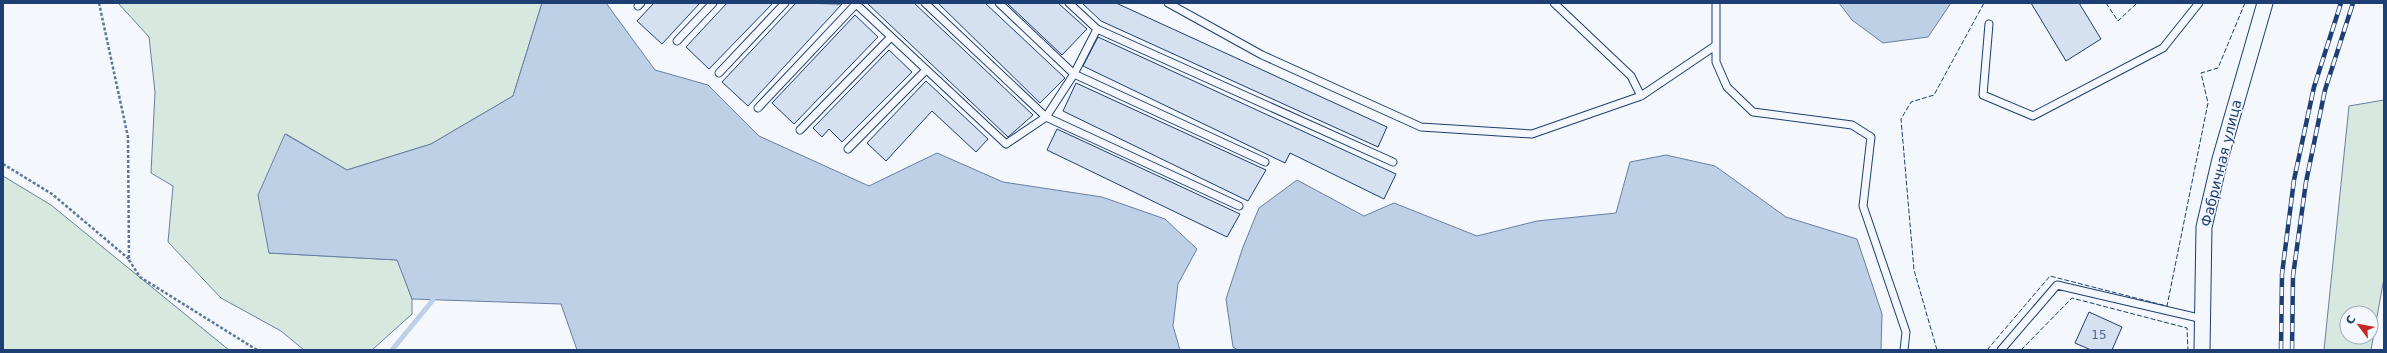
<svg xmlns="http://www.w3.org/2000/svg" width="2387" height="353" viewBox="0 0 2387 353" font-family="'DejaVu Sans',sans-serif">
<style>
.green{fill:#d7e8df;stroke:#687fa3;fill-rule:evenodd}
.water{fill:#bed0e5;stroke:#687fa3}
.lines{fill:none;stroke-linecap:round;stroke-linejoin:round}
.stream{stroke:#bed0e5;stroke-width:5}
.building{fill:#d5e0f0;stroke:#1d3f73}
.service-casing{stroke:#1d3f73;stroke-width:9}
.minor-casing{stroke:#1d3f73;stroke-width:17}
.path{stroke:#5e769c;stroke-width:2.5;stroke-dasharray:3 2;stroke-linecap:butt}
.service{stroke:#f4f7fb;stroke-width:7}
.minor{stroke:#f4f7fb;stroke-width:15}
.rail-casing{stroke:#1d3f73;stroke-width:4.5}
.rail{stroke:#f4f7fb;stroke-width:3;stroke-dasharray:9;stroke-linecap:butt}
.fence{stroke:#1d3f73;stroke-width:1;stroke-dasharray:5 2;stroke-linecap:butt}
.labels{text-anchor:middle;dominant-baseline:central;stroke-width:3;stroke-linejoin:round;paint-order:stroke}
.number-label{font-size:12px;fill:#4b6792}
.street-label{font-size:14px;fill:#1d3f73;stroke:#f4f7fb}
</style>
<rect width="100%" height="100%" fill="#f4f7fb"/>
<path class="green" d="M118 3H542L513 96 431 144 347 170 286 134 269 253 398 260 412 299V314L372 350H304L281 331 221 298 168 242 173 186 151 173 155 92 149 37Z
M2384 100V278L2371 350H2324L2349 106ZM2347 313H2371V337H2347Z
M3 176 51 205 229 350H3Z"/>
<path class="water" d="M542 3H606L655 70 708 85 759 136 869 186 937 153 1003 182 1102 197 1165 219 1197 249 1178 284 1173 326 1180 350H577L561 304 412 299 397 260 269 253 258 195 285 134 347 170 431 144 513 96Z
M1839 3H1951L1928 37 1883 43 1852 20Z
M1666 155 1715 166 1786 217 1857 239 1882 314 1881 350H1238L1233 347 1226 299 1243 247 1259 208 1297 180 1364 216 1394 203 1477 236 1537 221 1616 213 1630 162Z"/>
<g class="lines">
<path class="stream" d="M392 350 433 300"/>
</g>
<path class="building" d="M654 3H700L662 44 637 21Z
M727 3H773L709 69 686 47Z
M796 3 842 4 748 106 722 82Z
M867 3H914L1033 115 1008 137Z
M938 3H985L1065 78 1040 103Z
M1007 3H1058L1087 29 1062 55Z
M1082 3H1116L1387 127 1378 147 1101 21Z
M2031 3H2079L2101 39 2066 61Z
M855 15 878 37 794 124 772 103Z
M1098 37 1396 174 1384 199 1290 153 1285 163 1083 66Z
M889 50 912 72 842 142 829 129 822 137 813 128Z
M926 81 988 139 976 152 932 111 886 161 867 143Z
M1076 83 1266 170 1248 201 1063 111Z
M1057 129 1240 214 1227 237 1047 150Z
M2089 312 2122 327 2112 350H2091L2075 343Z"/>
<g class="lines">
<g class="service-casing">
<path id="service" d="M855 3 1006 144 1046 117 925 3
M999 3 1074 74 1046 117 1239 206
M1069 3 1097 29 1393 162
M1168 3 1262 55 1421 127 1532 134 1641 96 1715 46
M1554 3 1631 76 1641 96
M1716 3V62L1727 87 1753 112 1852 125 1871 137 1863 206 1906 332 1904 350
M638 6 641 3
M1989 24 1983 95 2033 116 2163 48 2199 3
M1097 29 1074 74 1265 162
M677 41 713 3
M719 73 785 3
M758 108 856 4
M800 130 891 37
M848 149 926 70
M2001 350 2057 285 2203 319"/>
</g>
<g class="minor-casing">
<path id="minor" d="M2202 350 2204 227 2220 159 2265 3"/>
</g>
<path class="path" d="M99 3 128 137 129 260 140 277 257 350
M3 164 52 194 129 259"/>
<use href="#service" class="service"/>
<use href="#minor" class="minor"/>
<g class="rail-casing">
<path id="rail" d="M2281 350 2282 274 2294 180 2314 87 2341 3
M2292 350 2293 276 2306 182 2325 90 2353 3"/>
</g>
<use href="#rail" class="rail"/>
<path class="fence" d="M2106 3 2118 21 2137 3
M1937 350 1914 270 1901 119 1911 102 1934 95 1984 3
M1987 350 2050 276 2167 306 2208 103 2201 73 2218 68 2245 3
M2021 350 2072 298 2187 328 2188 350"/>
</g>
<g class="labels">
<g class="number-label">
<text x="2099" y="335">15</text>
</g>
<g class="street-label">
<text transform="translate(2221 163) rotate(-76)">Фабричная улица</text>
</g>
</g>
<rect width="2387" height="353" fill="none" stroke="#1d3f73" stroke-width="8"/>
<g transform="translate(2359 325) rotate(302)"><circle r="19" fill="#f4f7fb" stroke="#9eadc5"/>
<path d="M0-3L7 15L0 10L-7 15Z" fill="#c62828"/>
<text y="-6" font-size="11" font-weight="bold" text-anchor="middle" fill="#1d3f73">С</text>
</g>
</svg>
